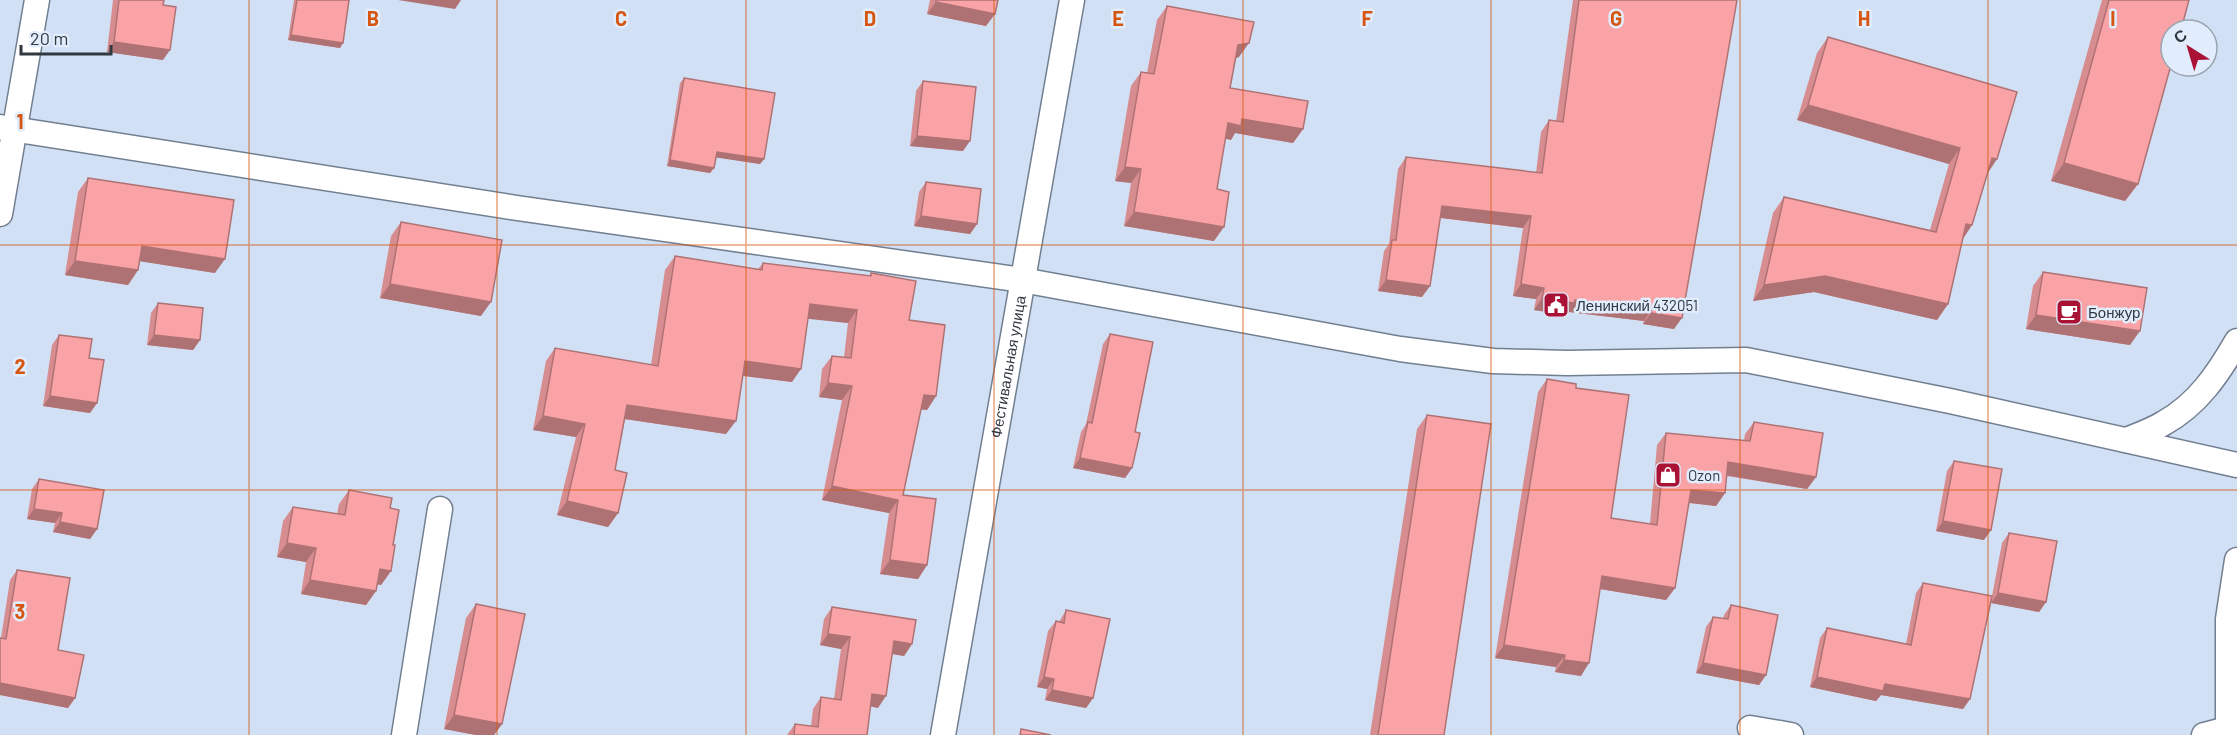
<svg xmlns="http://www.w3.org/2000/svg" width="2237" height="735" viewBox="0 0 2237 735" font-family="Barlow,sans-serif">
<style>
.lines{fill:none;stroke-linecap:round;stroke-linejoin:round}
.street-casing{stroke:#727f91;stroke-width:27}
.street{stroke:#fff;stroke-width:24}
.wall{fill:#d78c8f}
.shaded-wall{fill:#af7274}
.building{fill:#faa3a6;stroke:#af7274;stroke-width:1.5}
.grid{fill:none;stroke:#d65611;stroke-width:1.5;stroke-opacity:0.55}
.labels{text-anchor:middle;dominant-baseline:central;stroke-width:5;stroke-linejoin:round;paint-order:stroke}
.poi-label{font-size:15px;fill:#323840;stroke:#e1edfd;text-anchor:start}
.street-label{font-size:15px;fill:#323840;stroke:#e1edfd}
.grid-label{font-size:20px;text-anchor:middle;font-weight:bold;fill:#d65611;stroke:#e1edfd;stroke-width:5;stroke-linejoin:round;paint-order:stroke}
</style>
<rect width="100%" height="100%" fill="#d1e0f4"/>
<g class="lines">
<g class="street-casing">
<g id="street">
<path d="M0 127 517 208 1022 280 1400 349 1493 361 1567 363 1746 360 1950 401 2237 465"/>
<path d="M0 214 37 0"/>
<path d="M2126 440C2139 435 2153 430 2164 423 2198 404 2218 374 2237 341"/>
<path d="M1750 728 1791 735"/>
<path d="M404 735 440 509"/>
<path id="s1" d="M943 735 1072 0"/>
<path d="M2204 735 2227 729"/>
<path d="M2228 735V619L2237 560"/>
</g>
</g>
<use href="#street" class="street"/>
</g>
<path class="wall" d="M113 0H164L163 60 107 52Z
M294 0H349L340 48 288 40Z
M930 0H998L986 26 927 14Z
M1573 0H1737L1674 329 1643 324 1644 321 1569 312 1566 315 1534 310 1536 299 1513 296 1523 228 1440 218 1422 297 1378 291 1384 251 1389 244 1398 169 1406 157 1536 173 1541 132 1549 120 1556 122Z
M2102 0H2189L2138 184 2125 201 2051 181Z
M1167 6 1239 57 1236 58 1230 88 1303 129 1293 143 1235 133 1231 140 1225 138 1217 189 1214 241 1124 226 1131 183 1115 181 1131 86 1141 72 1147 73 1157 20Z
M1828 37 1997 159 1988 173 1972 225 1963 239 1948 304 1937 320 1814 292 1753 301 1773 213 1784 197 1930 230 1949 164 1797 120 1817 53Z
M684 78 764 159 760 164 716 157 714 168 710 173 667 166 680 83Z
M923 81 963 151 910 146 916 91Z
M88 178 215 273 140 261 138 270 128 285 65 275 78 192Z
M926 182 977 224 970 234 914 226 919 192Z
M401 222 481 316 380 298 391 236Z
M675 256 758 269 763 263 869 276 871 273 909 320 936 396 927 410 921 409 903 495 927 565 918 579 880 574 889 513 822 500 842 400 819 397 822 369 832 356 844 357 848 323 808 318 792 382 743 376 726 434 625 419 615 470 618 513 608 527 557 515 576 437 533 430 546 361 555 348 651 365 665 270Z
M2043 272 2130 345 2026 329 2033 286Z
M158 303 200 340 193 350 147 345 151 313Z
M1110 334 1135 432 1132 468 1125 478 1073 468 1081 432 1086 424 1103 344Z
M59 335 89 358 97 403 90 413 43 406 52 345Z
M1547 379 1576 388 1611 518 1650 524 1657 445 1666 433 1744 441 1745 434 1754 422 1816 477 1807 489 1727 476 1725 493 1716 506 1689 503 1675 588 1666 600 1600 589 1581 676 1555 672 1556 667 1495 658 1538 392Z
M1427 415 1444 735H1370L1417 429Z
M1954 461 1984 540 1936 531 1947 471Z
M39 479 97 529 90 539 53 532 55 523 27 519 32 489Z
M349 490 390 508 393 545 391 571 381 585 377 584 376 591 366 605 301 594 306 562 277 557 283 521 293 507 337 514 339 504Z
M2009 533 2046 602 2039 612 1991 603 1970 699 1963 709 1881 695 1876 701 1810 687 1820 638 1827 628 1906 644 1916 593 1923 583 1992 596 2002 543Z
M17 570 58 650 75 698 68 708 0 695V638H1L10 580Z
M476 604 502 724 494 735H476L444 729 466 618Z
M1731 605 1766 675 1759 685 1696 673 1706 627 1713 617 1723 619 1724 615Z
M832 607 912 644 904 656 893 654 878 708 870 706 867 735H787L795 724 811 726 813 709 821 697 834 699 841 649 820 645 824 619Z
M1066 610 1093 698 1086 708 1045 700 1047 689 1037 687 1048 631 1056 621 1059 622Z"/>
<path class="shaded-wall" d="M398 0H461L455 9Z
M936 2 995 14 986 26 927 14Z
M291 35 343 43 340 48 288 40Z
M114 42 170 50 163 60 107 52Z
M1249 43 1239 57 1228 59 1238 45Z
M1808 105 1960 148 1949 164 1797 120Z
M1242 119 1303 129 1293 143 1235 133 1231 140 1218 137 1228 123Z
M917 136 970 141 963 151 910 146Z
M717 152 764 159 760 164 713 157Z
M1992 158 1997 159 1986 175Z
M670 160 714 168 710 173 667 166Z
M2064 163 2138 184 2125 201 2051 181Z
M1125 167 1141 169 1131 183 1115 181Z
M1442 206 1531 216 1523 228 1434 217Z
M1134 212 1224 227 1214 241 1124 226Z
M921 216 977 224 970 234 914 226Z
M1966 224 1972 225 1961 241Z
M142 246 225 259 215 273 132 260Z
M75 261 138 270 128 285 65 275Z
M1825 276 1948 304 1937 320 1814 292 1753 301 1764 285Z
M1386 280 1430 286 1422 297 1378 291Z
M390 284 491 302 481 316 380 298Z
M1521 284 1544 288 1536 299 1513 296Z
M1542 298 1575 300 1652 309 1644 321 1569 312 1566 315 1534 310Z
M810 304 857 310 848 323 800 318Z
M1651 313 1682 318 1674 329 1643 324Z
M2036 315 2140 331 2130 345 2026 329Z
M154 335 200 340 193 350 147 345Z
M745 361 801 369 792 382 736 375Z
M828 383 852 386 842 400 819 397Z
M924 395 936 396 927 410 914 409Z
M50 396 97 403 90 413 43 406Z
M627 405 736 421 726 434 618 418Z
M543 416 585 424 576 437 533 430Z
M1080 458 1132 468 1125 478 1073 468Z
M1728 462 1816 477 1807 489 1719 474Z
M832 486 898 500 889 513 822 500Z
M1691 490 1725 493 1716 506 1682 502Z
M567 501 618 513 608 527 557 515Z
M34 509 62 513 55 523 27 519Z
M1943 521 1991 530 1984 540 1936 531Z
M60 522 97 529 90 539 53 532Z
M287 543 316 548 306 562 277 557Z
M890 560 927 565 918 579 880 574Z
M380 569 391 571 381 585 370 583Z
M1602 576 1675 588 1666 600 1594 588Z
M310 580 376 591 366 605 301 594Z
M1998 593 2046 602 2039 612 1991 603Z
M828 634 850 637 841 649 820 645Z
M894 641 912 644 904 656 886 653Z
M1504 645 1565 655 1556 667 1495 658Z
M1564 660 1589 663 1581 676 1555 672Z
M1703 663 1766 675 1759 685 1696 673Z
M1044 677 1054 679 1047 689 1037 687Z
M1817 677 1885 684 1970 699 1963 709 1881 695 1876 701 1810 687Z
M0 683 75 698 68 708 0 695Z
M1052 690 1093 698 1086 708 1045 700Z
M872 694 886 696 878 708 864 705Z
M454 715 502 724 494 735H476L444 729Z"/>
<path class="building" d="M119 0H164L163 5 176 7 170 50 114 42Z
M297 0H349L343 43 291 35Z
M936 0H998L995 14 936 2Z
M1579 0H1737L1682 318 1651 313 1652 309 1575 300 1574 303 1542 298 1544 288 1521 284 1531 216 1442 206 1430 286 1386 280 1392 240H1396L1406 157 1542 173 1549 120 1563 122Z
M2109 0H2189L2181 30H2171V65L2138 184 2064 163Z
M1167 6 1254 22 1249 43 1238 45 1230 88 1308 101 1303 129 1242 119 1241 126 1228 123 1217 189 1229 192 1224 227 1134 212 1141 169 1125 167 1141 72 1154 74Z
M1828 37 2017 92 1997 159 1992 158 1972 225 1966 224 1948 304 1825 276 1764 285 1784 197 1936 232 1960 148 1808 105Z
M684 78 775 93 764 159 717 152 714 168 670 160Z
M923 81 976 87 970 141 917 136Z
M88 178 234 200 225 259 142 246 138 270 75 261Z
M926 182 981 189 977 224 921 216Z
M401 222 502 240 491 302 390 284Z
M675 256 762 270 763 263 871 276V273L916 281 909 320 945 325 936 396 924 395 903 495 936 499 927 565 890 560 898 500 832 486 852 386 828 383 832 356 851 358 857 310 810 304 801 369 745 361 736 421 627 405 615 470 627 473 618 513 567 501 585 424 543 416 555 348 658 366Z
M2043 272 2147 288 2140 331 2036 315Z
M158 303 203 308 200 340 154 335Z
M1110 334 1153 342 1135 432 1140 433 1132 468 1080 458 1088 422 1092 423Z
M59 335 92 339 89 358 104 360 97 403 50 396Z
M1547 379 1576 384V388L1629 395 1611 518 1657 525 1666 433 1750 441 1754 422 1823 433 1816 477 1728 462 1725 493 1691 490 1675 588 1602 576 1589 663 1564 660 1565 655 1504 645Z
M1427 415 1491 424 1444 735H1378Z
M1954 461 2002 469 1991 530 1943 521Z
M39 479 104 490 97 529 60 522 62 513 34 509Z
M349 490 392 498 390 508 399 510 393 545H395L391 571 380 569 376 591 310 580 316 548 287 543 293 507 345 515Z
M2009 533 2057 541 2046 602 1998 593Z
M17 570 70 578 58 650 84 655 75 698 0 683V638L6 639Z
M1923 583 1992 596 1970 699 1885 684 1883 691 1817 677 1827 628 1911 645Z
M476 604 525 614 502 724 454 715Z
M1731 605 1778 615 1766 675 1703 663 1713 617 1728 619Z
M832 607 916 620 912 644 894 641 886 696 872 694 867 735H794L795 724 818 727 821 697 841 700 850 637 828 634Z
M1066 610 1110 619 1093 698 1052 690 1054 679 1044 677 1056 621 1064 623Z
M1021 729 1051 735H1020Z"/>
<path class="grid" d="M249 0V735M497 0V735M746 0V735M994 0V735M1243 0V735M1491 0V735M1740 0V735M1988 0V735M0 245H2237M0 490H2237"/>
<defs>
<g id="civic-square" transform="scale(1.35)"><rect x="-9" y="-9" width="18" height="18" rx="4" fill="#a91235" stroke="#e1edfd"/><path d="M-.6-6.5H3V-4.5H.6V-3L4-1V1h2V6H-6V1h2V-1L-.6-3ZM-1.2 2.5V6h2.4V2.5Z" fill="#fff"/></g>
<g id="cafe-square" transform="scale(1.35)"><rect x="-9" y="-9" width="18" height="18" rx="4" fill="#a91235" stroke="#e1edfd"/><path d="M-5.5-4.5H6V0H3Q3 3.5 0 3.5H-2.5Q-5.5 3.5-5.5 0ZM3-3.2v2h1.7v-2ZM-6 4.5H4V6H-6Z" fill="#fff"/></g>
<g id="shop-square" transform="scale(1.35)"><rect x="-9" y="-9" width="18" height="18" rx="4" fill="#a91235" stroke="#e1edfd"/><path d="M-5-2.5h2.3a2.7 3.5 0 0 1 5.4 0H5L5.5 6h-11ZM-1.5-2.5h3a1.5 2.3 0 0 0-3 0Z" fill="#fff"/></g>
</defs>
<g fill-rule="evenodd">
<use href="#civic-square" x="1556" y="305"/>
<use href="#cafe-square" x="2069" y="312"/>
<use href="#shop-square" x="1668" y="475"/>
</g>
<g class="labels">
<g class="poi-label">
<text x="1576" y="305">Ленинский 432051</text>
<text x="2088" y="312">Бонжур</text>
<text x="1688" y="475">Ozon</text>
</g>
<g class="street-label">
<text stroke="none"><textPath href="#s1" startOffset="374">Фестивальная улица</textPath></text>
</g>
</g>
<g class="grid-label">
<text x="373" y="26">B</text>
<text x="621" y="26">C</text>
<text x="870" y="26">D</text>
<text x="1118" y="26">E</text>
<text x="1367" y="26">F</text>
<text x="1616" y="26">G</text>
<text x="1864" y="26">H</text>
<text x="2113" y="26">I</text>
<text x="20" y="129">1</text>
<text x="20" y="374">2</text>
<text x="20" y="619">3</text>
</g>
<g transform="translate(2189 48) rotate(323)"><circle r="28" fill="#e1edfd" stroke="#9ba5b1" stroke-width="1.5"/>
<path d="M0-4.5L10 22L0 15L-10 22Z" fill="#a91235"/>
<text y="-9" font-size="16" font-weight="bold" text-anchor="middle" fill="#323840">С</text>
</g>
<path d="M21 45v9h90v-9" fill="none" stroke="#323840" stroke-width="3"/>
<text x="30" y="45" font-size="18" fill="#323840" stroke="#e1edfd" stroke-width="4.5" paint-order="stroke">20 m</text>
</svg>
